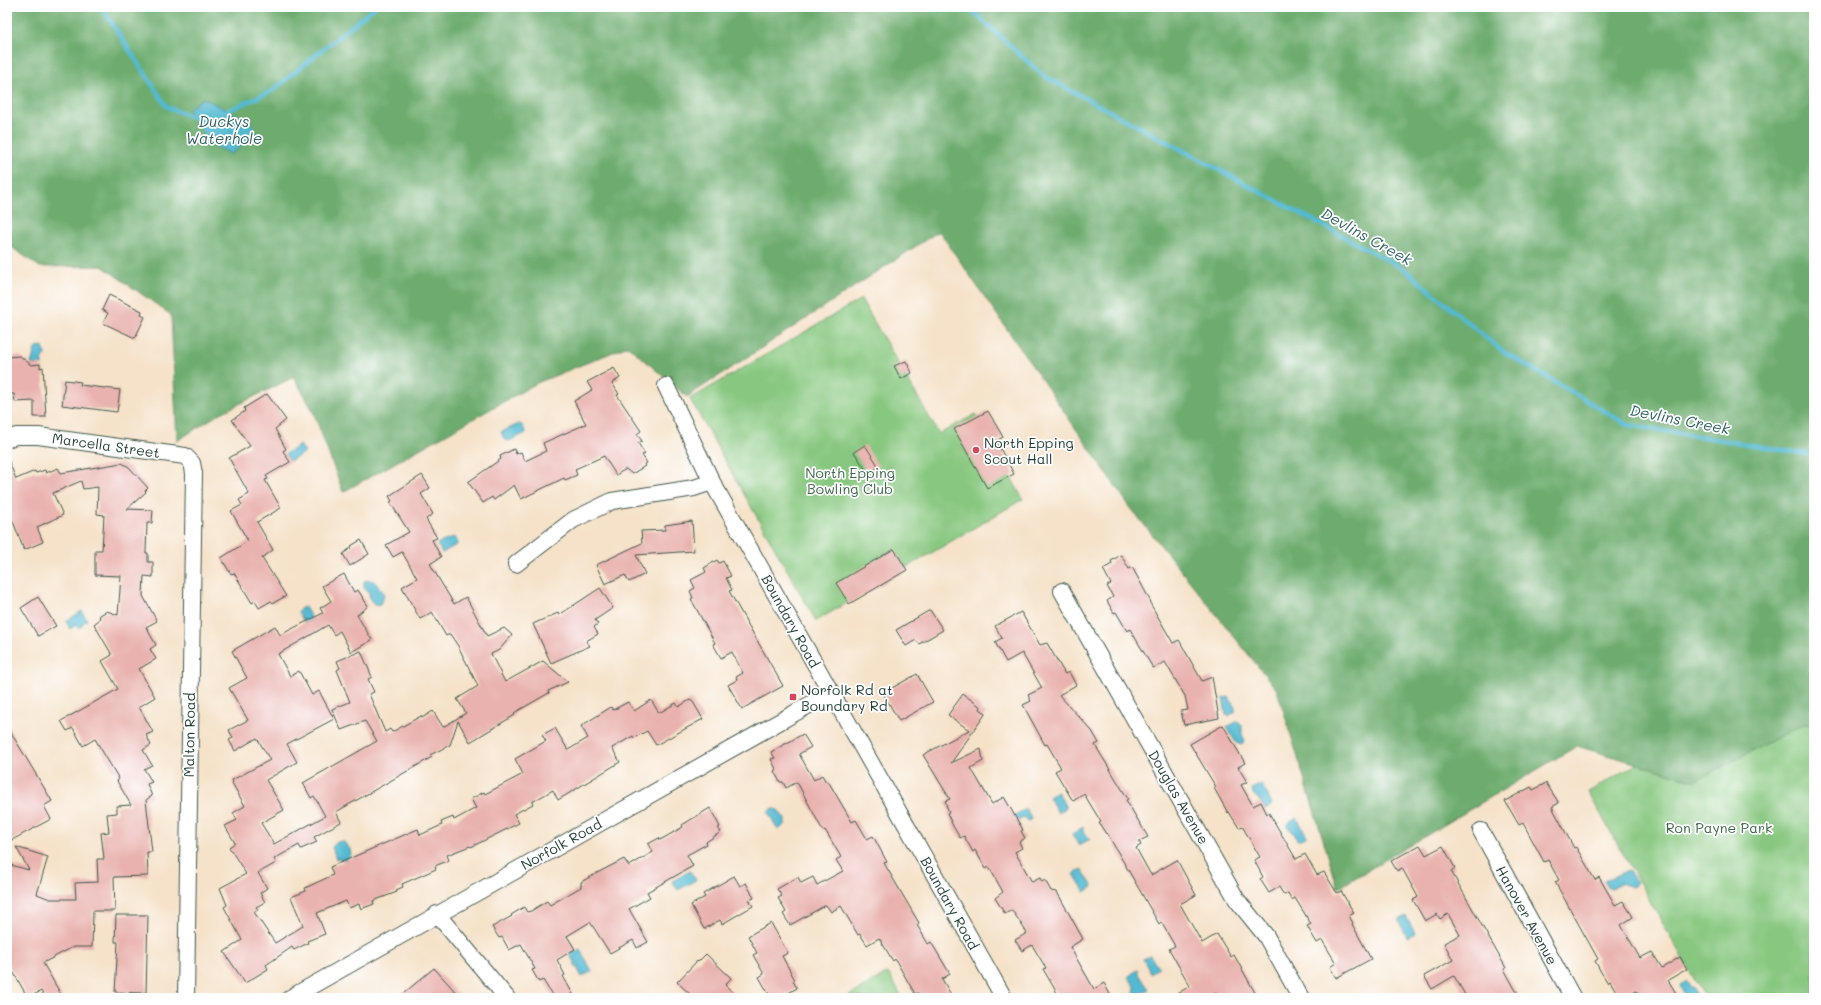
<svg xmlns="http://www.w3.org/2000/svg" width="1821" height="1005" viewBox="0 0 1821 1005" font-family="Mali,sans-serif">
<style>
.green{fill:#87c77f;stroke:#53825a}
.forest{fill:#6dac6e;stroke:#467451}
.water{fill:#53b9d1;stroke:#397b82}
.lines{fill:none;stroke-linecap:round;stroke-linejoin:round}
.stream{stroke:#53b9d1;stroke-width:4.5}
.building{fill:#e9b2ae}
.minor-casing{stroke:#3f564a;stroke-width:18}
.minor{stroke:#fff;stroke-width:16}
.poi-dot{fill:#d1495b;stroke:#fff;stroke-width:1.5}
.labels{text-anchor:middle;dominant-baseline:central;stroke-width:3.5;stroke-linejoin:round;paint-order:stroke}
.poi-label{font-size:14px;fill:#1f3d34;stroke:#fff;text-anchor:start}
.street-label{font-size:14px;fill:#1f3d34;stroke:#fff}
.park-label{font-size:14px;fill:#3e664a;stroke:#fff}
.water-label{font-size:15px;font-style:italic;fill:#2f6263;stroke:#fff}
</style>
<rect width="100%" height="100%" fill="#fff"/>
<filter id="ink" filterUnits="userSpaceOnUse"><feTurbulence type="fractalNoise" baseFrequency=".025" numOctaves="2"/><feDisplacementMap in="SourceGraphic" scale="8" xChannelSelector="R" yChannelSelector="G"/><feConvolveMatrix kernelMatrix="1 2 1 2 8 2 1 2 1" color-interpolation-filters="sRGB"/></filter>
<filter id="wash" filterUnits="userSpaceOnUse"><feTurbulence type="fractalNoise" baseFrequency=".012" numOctaves="4" result="noise"/><feDisplacementMap in="SourceGraphic" scale="16" xChannelSelector="R" yChannelSelector="G"/><feGaussianBlur stdDeviation="0.9" result="paint"/><feColorMatrix in="noise" values="0 0 0 0 0 0 0 0 0 0 0 0 0 0 0 0 0 1.4 0 .05"/><feComposite in="paint" operator="in"/></filter>
<g filter="url(#wash)">
<rect width="100%" height="100%" fill="#f5e2c9"/>
<path class="green" d="M861 299 939 434 976 414 1023 499 816 621 690 399Z
M1814 663V998H1705L1588 792Z
M888 973 901 995 896 998H845Z"/>
<path class="forest" d="M7 7H1814V725L1803 724 1695 781 1577 746 1338 888 1277 690 1130 507 939 231 687 397 628 346 537 383 343 492 313 411 294 377 219 414 177 441 171 315 102 266 40 267 7 244Z"/>
<path class="water" d="M203 98 251 122 257 134 231 154 211 144 188 110Z
M41 346 43 347 45 355 42 360V365L31 364 35 349Z
M519 424 522 425 526 433 509 441 505 440 501 432Z
M300 445 305 452 290 461 285 454Z
M454 537 458 544 442 553 437 544Z
M369 580 374 581 384 593 383 599 380 604 374 605 370 599 369 593 364 588V581Z
M305 607 313 621 305 623 298 612 301 608Z
M82 611 87 620 82 623 83 625 78 628 76 625 70 629 66 621Z
M1229 697 1235 708V712L1228 716 1226 715 1223 698Z
M1238 721 1242 725V734L1245 742 1242 745 1236 743 1227 727Z
M1261 784 1267 794 1272 805 1265 809 1259 800 1253 794 1252 789Z
M1058 792 1066 808 1058 813 1049 797Z
M773 808 778 810 785 819V825L778 830 768 812Z
M1026 809 1032 819 1028 821 1025 817 1010 825 1007 819Z
M1297 818 1307 836 1299 841 1287 824Z
M1083 827V832L1090 839 1079 845 1072 834Z
M343 841 350 849 351 855 346 860 336 859 332 847 337 842Z
M1082 869 1093 887 1085 892 1074 874Z
M1628 870 1637 882 1633 887 1620 883 1609 889 1604 881Z
M690 871 696 880 678 890 672 881Z
M1406 916 1415 933 1407 937 1398 920Z
M580 949 592 971 582 977 570 955Z
M1150 955 1156 965 1159 967 1151 974 1143 959Z
M1138 969V974L1149 989 1138 995 1134 993 1135 986 1128 977Z
M1687 981 1691 988 1693 987 1697 998H1686L1680 985Z"/>
<g class="lines">
<path class="stream" d="M101 7 167 107 197 119
M968 7 1042 75 1404 269 1502 351 1628 425 1814 455
M222 113 272 91 375 7"/>
</g>
<g id="blocks">
<path class="building" d="M109 295 142 311 141 315 145 317 135 338 103 323 108 313 102 310Z
M20 356 31 365 40 364V368L43 367 46 417H34V401L15 402 14 394H8L7 357Z
M906 361 912 373 901 379 894 366Z
M614 368 620 378 612 383 619 394 617 395 641 431 637 434 642 441 638 443 645 454 642 455 647 463 644 464 645 466 632 474 626 469 616 475 604 456 575 469 577 475 565 480 564 478 521 499 514 485 494 500 492 497 483 503 468 482 501 459 500 456 514 449 516 454 521 452 525 461 546 451 543 443 586 424 574 401 592 390 587 382Z
M65 380 81 382 80 385 120 390 117 412 62 405Z
M267 394 286 420 275 429 286 449 283 451 290 462 266 476 268 479 265 480 281 508 257 522 273 550 262 558 286 596 273 603 271 601 259 608 255 601 252 603 234 573 231 574 221 558 248 541 231 511 242 505 239 500 249 494 229 458 250 446 232 420 245 411 244 408Z
M988 411 1003 437 996 441 1014 474 987 488 954 429Z
M865 445 879 467 868 473 854 452Z
M7 457 16 479 35 471 36 473 45 470 46 473 58 468 61 473 122 463 129 467 148 488 145 491 146 492 127 509 153 510 152 523H147L146 553H148V562H153V577L144 576 143 596 157 621 146 627 156 645 150 649 156 659 139 669 155 697 139 707 153 732 146 735 151 745 143 750 152 765 144 769 152 782 147 784 152 796 146 800 152 852H147L148 876 114 877 115 911H93L92 947H73L43 963 63 998H45L41 991 28 998 7 961V864L29 870 16 847 48 857 37 894 50 899H76L75 883 98 882 97 859H104L101 833 109 832 107 814 117 813V806L131 805 117 781 119 779 95 739 83 746 73 728 67 731 61 721 118 689 102 661 112 655 94 624 99 620 100 615 107 611 118 615 121 576 95 575V550H102L104 515 97 514 98 487 83 489 81 481 53 493 63 515 37 527 43 542 24 550 7 506Z
M422 475 430 488 421 494 433 514 426 519 437 538 432 540 441 557 430 564 454 604 466 597 487 636 504 628 512 635 499 650 491 654 505 682 543 661 568 682 548 691 549 693 514 713 515 715 470 742 458 721 450 745 430 755 432 757 336 812 341 822 314 837 317 842 301 849 299 845 274 859 276 863 258 873 267 888 260 893 265 902 256 907 258 910 254 912 275 943 303 926 291 897 306 891 305 888 333 875 330 867 418 829 420 835 442 825 441 822 453 817 454 820 476 808 471 799 484 792 485 794 523 774 515 759 546 741 542 735 555 728 568 750 588 738 581 726 611 707 613 710 628 702 634 711 651 700 659 713 676 703 678 707 690 700 693 702 703 719 656 745 647 731 634 738 633 736 612 748 620 762 558 800 553 790 532 802 533 804 514 814 519 823 471 847 470 846 447 855 449 860 435 866 436 869 402 884 403 887 396 890 397 892 373 901 374 904 361 909 359 904 349 908 346 901 317 913 325 934 307 941 308 943 294 950 292 947 266 965 268 969 245 983 224 952 242 940 224 907 227 905 220 888 246 874 229 847 235 843 225 826 237 820 233 813 245 806 232 783 233 782 232 780 270 760 257 738 235 751 229 740 233 738 229 730 248 720 229 688 247 678 232 651 275 626 280 635 323 613 320 608 331 601 322 586 344 574 354 592 358 590 368 606 357 615 372 640 351 652 340 631 334 635 328 625 278 654 290 676 299 671 312 695 319 691 334 719 287 744 297 762 266 780 284 810 261 823 274 844 325 816 314 796 311 798 303 783 377 741 365 721 341 730 332 709 350 702 337 670 340 668 337 661 361 651 372 677 368 679 374 692 369 694 385 732 390 729 392 732 421 716 422 718 433 711 443 727 466 713 457 699 478 686 458 646 450 634 446 636 432 612 420 619 402 587 417 578 402 552 393 557 386 545 409 532 390 502 392 501 389 496Z
M692 521 694 551 636 555 645 574 629 582 625 575 605 584 596 565 642 543 641 531 665 530V525Z
M361 540 369 554 350 566 343 554 352 547 351 546Z
M894 549 907 570 849 604 836 583Z
M1121 555 1129 569 1132 567 1151 602 1150 603 1173 643 1179 640 1202 681 1212 677 1219 718 1184 725 1181 711 1188 710 1185 696 1165 662 1153 668 1130 629 1127 631 1116 612 1114 613 1107 601 1113 597 1107 586 1111 584 1103 569 1112 564 1111 561Z
M717 560 719 563 723 561 731 576 726 578 732 590 729 591 783 686 742 709 728 685 737 680 736 677 743 673 732 652 721 658 713 644 715 643 691 599 693 598 690 591 695 588 691 580 706 572 704 568Z
M600 588 613 608 595 620 598 624 594 627 598 634 586 641 590 646 551 663 533 624 558 613 559 615Z
M38 597 56 626 38 636 21 608Z
M930 610 943 630 919 644 916 640 906 646 896 630Z
M1021 612 1040 645 1047 643 1065 674 1069 672 1076 685 1059 695 1092 731 1099 743 1095 745 1128 799 1126 800 1148 837 1139 841 1141 845 1136 848 1151 875 1177 860 1196 895 1180 904 1202 943 1217 934 1231 957 1234 955 1258 998H1229L1226 993 1218 997 1216 993 1208 998H1170L1190 986 1169 949 1175 946 1161 922 1159 924 1107 833 1106 834 1099 823 1101 822 1084 794 1073 801 1055 771 1061 768 1047 744 1045 745 1023 705 1031 701 1028 695 1042 688 1022 653 1006 662 995 642 1002 638 995 626Z
M917 674 933 702 899 721 883 693Z
M963 694 981 707 980 709 986 713 951 763 981 749 983 761 971 768 992 804 1004 797 1023 830 1021 831 1025 838 1019 842 1022 848 1015 852 1032 882 1040 878 1042 882 1045 880 1051 891 1057 892 1083 939 1070 947 1094 989 1104 983 1112 998H1060L1043 969 1046 968 1032 945 1022 951 1015 940 1027 933 1012 910 1005 914 995 898 1003 892 989 867 986 869 975 850 973 852 964 836 960 838 953 826 947 813 949 812 946 805H947L945 801 950 799 923 755 969 730 948 715Z
M1223 725 1245 763 1238 767 1247 782 1241 785 1253 806 1261 802 1267 814 1269 813 1296 859 1305 854 1317 875 1324 872 1337 893 1341 891 1354 913 1349 916 1353 923 1352 924 1371 959 1336 978 1330 967 1336 963 1322 940 1317 943 1307 926 1311 924 1295 898 1292 900 1288 893 1284 895 1279 887 1269 893 1260 879 1263 877 1254 860 1260 857 1242 826 1239 828 1229 812 1228 813 1214 788 1216 787 1190 744Z
M7 726 52 801 44 806 51 819 12 840 7 831Z
M803 734 811 747 799 754 814 780 822 775 826 782 828 781 852 822 856 820 867 839 873 836 887 862 884 863 919 923 917 925 928 944 931 942 950 974 942 979 953 998H921L918 993 915 994 895 959 893 961 879 938 867 945 860 934 858 935 841 906 831 912 826 905 790 925 783 914 786 912 778 898 782 896 777 889 798 877 801 883 813 877 817 885 843 871 836 860 841 857 825 830 823 831 797 782 786 788 783 782H780L774 771 776 769 771 759 775 758 771 752Z
M1546 783 1559 803 1552 807 1574 848 1576 847 1595 880 1599 877 1615 905 1623 901 1633 917 1621 925 1640 958 1652 952 1662 968 1680 957 1687 969 1668 980 1679 998H1642L1637 991 1624 998H1620L1610 981 1608 983 1601 972 1595 961 1598 959 1555 882 1559 880 1548 860 1544 862 1523 823 1519 825 1505 801 1531 787 1533 790Z
M710 808 720 827 718 828 721 832 706 842 707 844 687 855 693 866 647 892 650 897 629 909 648 942 637 948 633 940 610 953 590 922 567 936 575 949 557 960 565 975 563 976 575 998H554L543 980 539 982 532 970 535 969 521 944 509 950 502 937 499 938 492 927 512 916 511 915 524 907 527 912 531 911 547 901 550 905 581 887V882L597 873 624 859 629 866 653 852 648 844 659 838 660 840 683 827 682 825Z
M1420 845 1426 855 1443 846 1455 868 1451 871 1506 968 1504 969 1520 998H1467L1454 976 1432 989 1424 976 1453 960 1444 943 1460 935 1448 914 1440 919 1437 914 1425 921 1413 900 1418 897 1402 868 1397 871 1391 861Z
M734 876 740 886 746 883 754 898 749 900 753 906 722 924 720 920 704 929 691 905 705 897 703 894Z
M116 915H148L146 993 115 992 118 942H115Z
M771 923 788 953 782 956 795 980 793 981 797 988 780 998H771L759 977 764 974 753 955 757 953 748 936Z
M706 954 731 978 725 985 739 998H694L677 982 697 961 698 962Z
M434 968 461 998H398Z"/>
</g>
</g>
<g filter="url(#ink)">
<use href="#blocks" fill-opacity="0" stroke="#3f564a" stroke-width="1"/>
<g class="lines">
<g class="minor-casing">
<path id="minor" d="M666 386 712 482 1004 998
M7 439 16 436H38L185 456 192 463 194 473 186 998
M516 564 573 520 612 501 694 488 712 482
M1062 591 1237 900 1266 936 1301 998
M1481 831 1573 998
M437 914 507 998
M290 998 832 692"/>
</g>
<use href="#minor" class="minor"/>
</g>
</g>
<g class="poi-dot">
<circle cx="976" cy="450" r="4"/>
<rect x="789" y="693" width="8" height="8" rx="2"/>
</g>
<g class="labels">
<g class="poi-label">
<text x="984" y="442">North Epping<tspan x="984" dy="16">Scout Hall</tspan></text>
<text x="801" y="689">Norfolk Rd at<tspan x="801" dy="16">Boundary Rd</tspan></text>
</g>
<g class="street-label">
<text transform="translate(106 445) rotate(8)">Marcella Street</text>
<text transform="translate(791 621) rotate(61)">Boundary Road</text>
<text transform="translate(189 735) rotate(-89)">Malton Road</text>
<text transform="translate(1179 797) rotate(60)">Douglas Avenue</text>
<text transform="translate(561 844) rotate(-29)">Norfolk Road</text>
<text transform="translate(950 903) rotate(61)">Boundary Road</text>
<text transform="translate(1527 915) rotate(61)">Hanover Avenue</text>
</g>
<g class="park-label">
<text x="850" y="472">North Epping<tspan x="850" dy="16">Bowling Club</tspan></text>
<text x="1719" y="827">Ron Payne Park</text>
</g>
<g class="water-label">
<text x="224" y="121">Duckys<tspan x="224" dy="17">Waterhole</tspan></text>
<text transform="translate(1367 236) rotate(29)">Devlins Creek</text>
<text transform="translate(1680 419) rotate(11)">Devlins Creek</text>
</g>
</g>
<rect width="1821" height="1005" fill="none" stroke="#fff" stroke-width="24"/>
</svg>
